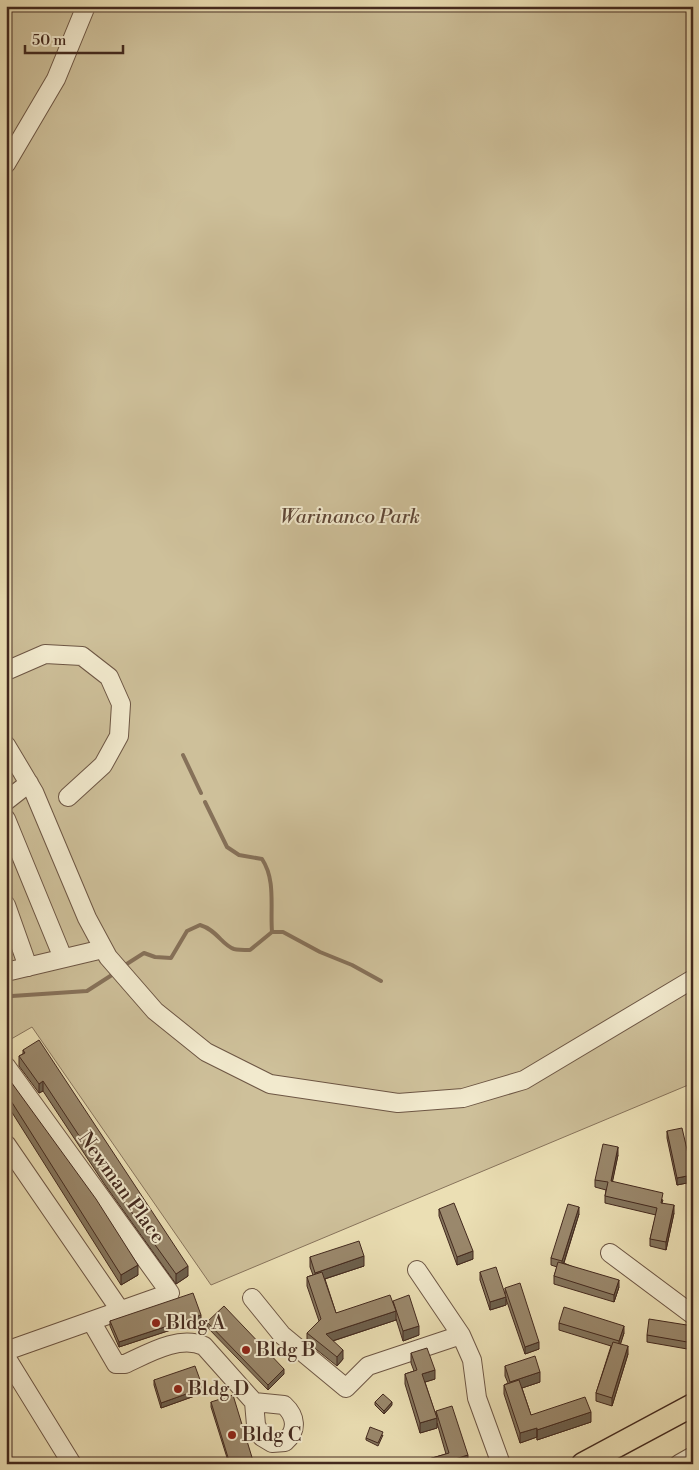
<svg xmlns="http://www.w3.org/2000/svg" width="699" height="1470" viewBox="0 0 699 1470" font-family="'Libre Bodoni',serif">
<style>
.green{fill:#cec09a;stroke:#88745c}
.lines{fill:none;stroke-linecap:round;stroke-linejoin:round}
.stream{stroke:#867159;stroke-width:4}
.minor-casing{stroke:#6d5644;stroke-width:20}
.major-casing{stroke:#43291e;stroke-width:25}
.minor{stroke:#f2eace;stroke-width:18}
.major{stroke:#ebdfb4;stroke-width:22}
.wall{fill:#84755d;stroke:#43291e}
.shaded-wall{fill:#6c5f4c;stroke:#43291e}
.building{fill:#9a886c;stroke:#43291e}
.poi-dot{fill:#8f2418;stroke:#f2eace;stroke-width:2}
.labels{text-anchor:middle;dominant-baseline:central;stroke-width:4;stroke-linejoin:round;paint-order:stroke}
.park-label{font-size:20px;font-style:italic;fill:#5f4737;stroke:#f2eace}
.street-label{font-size:20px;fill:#43291e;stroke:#f2eace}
.poi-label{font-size:20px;fill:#43291e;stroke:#f2eace;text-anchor:start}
</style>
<rect width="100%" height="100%" fill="#ebdfb4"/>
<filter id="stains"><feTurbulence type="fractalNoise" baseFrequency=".004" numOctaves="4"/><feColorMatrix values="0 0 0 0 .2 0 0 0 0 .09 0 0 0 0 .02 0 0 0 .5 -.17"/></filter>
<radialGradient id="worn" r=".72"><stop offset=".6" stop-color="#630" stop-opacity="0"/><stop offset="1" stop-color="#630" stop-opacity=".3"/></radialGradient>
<path class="green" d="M6 6H693V1083L211 1285 32 1027 6 1042Z"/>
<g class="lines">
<path class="stream" d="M183 755 201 793
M205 802 227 847 239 855 262 859C276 880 270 907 272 932
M122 967 144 953 155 957 171 958 187 931 200 925C217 930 222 945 234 949 238 950 245 950 250 950L272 932H283L320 952 352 965 381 981
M6 999 12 996 87 991 115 973"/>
<g class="minor-casing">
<path id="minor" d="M6 164 56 79 86 6
M6 671 45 654 82 656 109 677 121 704 119 736 103 765 68 797
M6 745 34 792 87 918 108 957 155 1011 206 1052 270 1084 398 1103 463 1098 524 1080 693 979
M6 801 29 783
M6 819 63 958
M6 905 28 967
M6 972 103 949
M6 1066 170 1293 6 1351
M6 1144 120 1310
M610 1253 693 1315
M417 1270 461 1335 472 1360 477 1398 501 1464
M252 1298 282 1335 346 1388 368 1366 461 1335
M91 1321 116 1364H125C149 1353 179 1335 204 1346L254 1402 256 1425 262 1437 272 1443 285 1442C298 1430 296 1416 284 1405L254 1402
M6 1357 72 1464
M679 1464 693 1456"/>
</g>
<g class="major-casing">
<path id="major" d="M583 1464 693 1405"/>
</g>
<use href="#minor" class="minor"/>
<use href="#major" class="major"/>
</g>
<path class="wall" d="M23 1050 188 1276 176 1284 105 1185 43 1091 39 1093 19 1066V1056L23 1054Z
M6 1075 138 1275 121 1285 6 1103Z
M667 1131 692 1171 690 1196 687 1183 677 1185 667 1138Z
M618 1155 612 1182 663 1200 662 1203 674 1213 666 1250 650 1246V1239L656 1215 605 1203V1196L606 1190 595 1187V1180Z
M439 1209 473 1259 457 1265 439 1216Z
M579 1214 564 1263 619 1287 614 1302 554 1284V1276L557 1267 551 1265V1258Z
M693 1252V1275L688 1274V1267Z
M310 1257 364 1266 325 1279 336 1313 393 1302 419 1335 403 1341 396 1319V1320L333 1341 343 1359 337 1366 307 1342V1333L319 1321 307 1286V1277L313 1275 310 1267Z
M480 1272 505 1294V1288L539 1349 525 1354 506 1299V1305L490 1310 480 1280Z
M201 1320 119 1347 110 1326V1321Z
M207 1322 284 1374 268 1390 207 1327Z
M559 1323 624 1333 620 1344 628 1354 612 1406 596 1401V1393L611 1346 559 1330Z
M693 1326V1350L647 1342V1335Z
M411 1353 435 1379 425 1382 436 1416V1411L468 1464H422V1461L446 1454 437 1423V1428L420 1433 405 1384V1374L414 1371 411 1363Z
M505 1366 540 1382 522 1388 531 1415 591 1422 537 1440V1437L520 1443 504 1394V1385L508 1383 505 1376Z
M154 1380 203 1393 161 1408 154 1385Z
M211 1402 254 1464H229L211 1407Z
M375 1402 392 1405 384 1414 375 1405Z
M383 1435 378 1446 366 1440V1438Z"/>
<path class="shaded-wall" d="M43 1081V1091L39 1093V1084Z
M618 1147V1155L611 1189V1181Z
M687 1176V1183L677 1185V1178Z
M693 1188V1196H690V1189Z
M674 1205V1213L666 1250V1242Z
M579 1207V1214L562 1268V1261Z
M473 1251V1259L457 1265V1257Z
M364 1256V1266L315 1282V1273Z
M138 1265V1275L121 1285V1275Z
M188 1266V1276L176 1284V1274Z
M619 1280V1287L614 1302V1295Z
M506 1297V1305L490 1310V1302Z
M396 1311V1320L326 1343V1334Z
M201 1315V1320L119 1347V1342Z
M419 1326V1335L403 1341V1331Z
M624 1326V1333L619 1349V1341Z
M539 1342V1349L525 1354V1347Z
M628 1346V1354L612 1406V1398Z
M343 1350V1359L337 1366V1357Z
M284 1369V1374L268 1390V1385Z
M435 1370V1379L422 1383V1374Z
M540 1372V1382L510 1392V1382Z
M203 1388V1393L161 1408V1403Z
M392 1402V1405L384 1414V1411Z
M591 1412V1422L537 1440V1430Z
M437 1418V1428L420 1433V1423Z
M537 1428V1437L520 1443V1433Z
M468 1455V1464H455V1459Z"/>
<path class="building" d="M39 1040 188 1266 176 1274 105 1175 43 1081 39 1084 19 1056 25 1053 23 1050Z
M6 1075 96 1199 138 1265 121 1275 6 1093Z
M682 1128 692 1171H693V1188L690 1189 687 1176 677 1178 667 1131Z
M603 1144 618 1147 611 1181 663 1193 661 1203 674 1205 666 1242 650 1239 657 1208 605 1196 608 1182 595 1180Z
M454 1203 473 1251 457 1257 439 1209Z
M568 1204 579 1207 562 1261 551 1258Z
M359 1241 364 1256 315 1273 310 1257Z
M690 1251 693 1252V1268L688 1267Z
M558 1262 619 1280 614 1295 554 1276Z
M496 1267 506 1297 490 1302 480 1272Z
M322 1272 336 1313 390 1295 396 1311 326 1334 343 1350 337 1357 307 1333 321 1319 307 1277Z
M520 1283 539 1342 525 1347 505 1288Z
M193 1293 201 1315 119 1342 110 1321Z
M409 1295 419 1326 403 1331 393 1301Z
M224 1306 284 1369 268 1385 207 1322Z
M564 1307 624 1326 619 1341 559 1323Z
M649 1319 693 1326V1343L647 1335Z
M613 1342 628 1346 612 1398 596 1393Z
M427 1348 435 1370 422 1374 437 1418 420 1423 405 1374 417 1370 411 1353Z
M535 1356 540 1372 510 1382 505 1366Z
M195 1366 203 1388 161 1403 154 1380Z
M519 1380 531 1415 585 1397 591 1412 537 1430V1428L520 1433 504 1385Z
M383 1394 392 1402 384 1411 375 1402Z
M233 1395 254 1464H230L211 1402Z
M452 1406 468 1455 455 1459 457 1464H423L422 1461 449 1453 436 1411Z
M370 1427 383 1432 378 1443 366 1438Z"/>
<g class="poi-dot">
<circle cx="156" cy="1323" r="5"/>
<circle cx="246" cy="1350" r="5"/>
<circle cx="178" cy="1389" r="5"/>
<circle cx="232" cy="1435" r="5"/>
</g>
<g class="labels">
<g class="park-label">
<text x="350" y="517">Warinanco Park</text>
</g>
<g class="street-label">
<text transform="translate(121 1188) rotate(54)">Newman Place</text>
</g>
<g class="poi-label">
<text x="166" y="1323">Bldg A</text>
<text x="256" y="1350">Bldg B</text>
<text x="188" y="1389">Bldg D</text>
<text x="242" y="1435">Bldg C</text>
</g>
</g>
<rect width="699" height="1470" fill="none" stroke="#ebdfb4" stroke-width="25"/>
<rect x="8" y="8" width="684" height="1455" fill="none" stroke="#43291e" stroke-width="2.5"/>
<rect x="12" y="12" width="674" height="1445" fill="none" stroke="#43291e"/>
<path d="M25 45v8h98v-8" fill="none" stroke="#43291e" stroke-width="2.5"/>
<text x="32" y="45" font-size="15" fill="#43291e" stroke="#f2eace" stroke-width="4" paint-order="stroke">50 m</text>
<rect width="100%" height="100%" filter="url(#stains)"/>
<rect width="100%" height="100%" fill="url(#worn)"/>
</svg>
